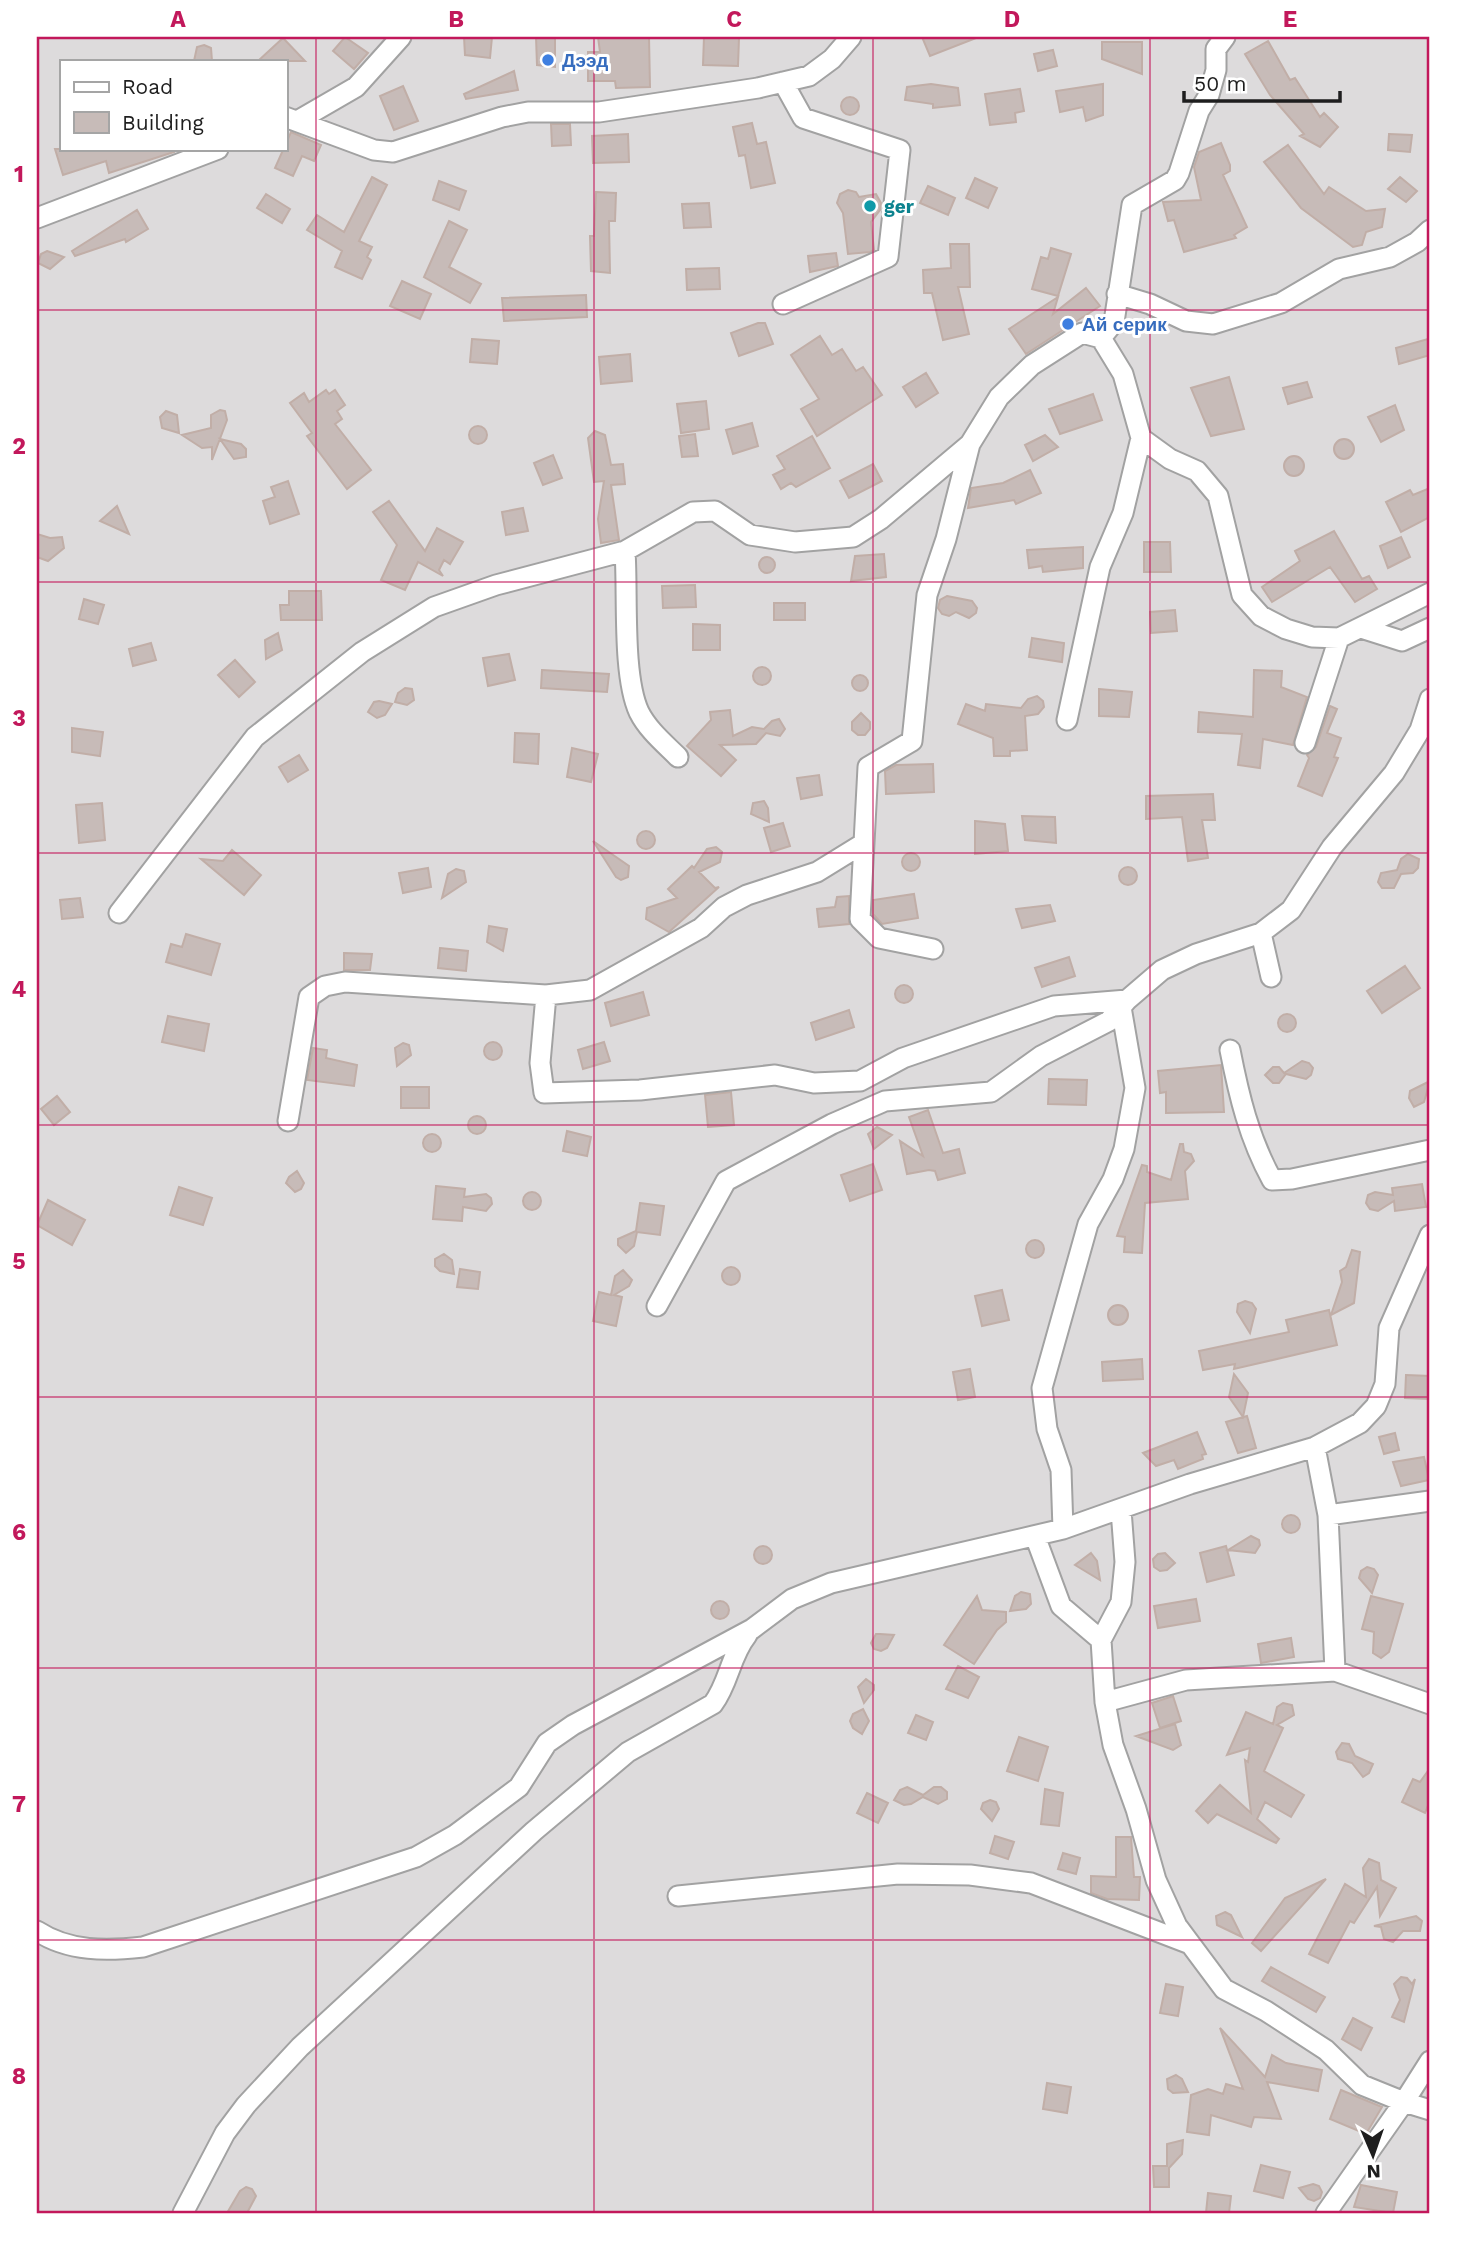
<svg xmlns="http://www.w3.org/2000/svg" width="1467" height="2250" viewBox="0 0 1467 2250" font-family="'Work Sans',sans-serif">
<style>
.residential{fill:#dddbdc;fill-rule:evenodd}
.building{fill:#c7bbb8;stroke:#c1aea7;stroke-width:2}
.lines{fill:none;stroke-linecap:round;stroke-linejoin:round}
.street-casing{stroke:#a2a2a2;stroke-width:23}
.street{stroke:#fff;stroke-width:19}
.grid{fill:none;stroke:#c2185b;stroke-width:2;stroke-opacity:0.55}
.shop-dot{fill:#3f7fe0;stroke:#fff;stroke-width:2.5}
.culture-dot{fill:#0f9aa8;stroke:#fff;stroke-width:2.5}
.labels{text-anchor:middle;dominant-baseline:central;stroke-width:6;stroke-linejoin:round;paint-order:stroke}
.shop-label{font-size:19px;font-weight:bold;fill:#366cbe;stroke:#fff;text-anchor:start}
.culture-label{font-size:19px;font-weight:bold;fill:#0d838f;stroke:#fff;text-anchor:start}
.neatline{fill:none;stroke:#c2185b;stroke-width:2.5}
.grid-label{font-size:23px;text-anchor:middle;font-weight:bold;fill:#c2185b}
</style>
<rect width="100%" height="100%" fill="#efeae5"/>
<path class="residential" d="M37 37H1430V2213H37ZM61 61H285V149H61Z"/>
<path class="building" d="M345 37 368 53 354 69 333 51Z
M464 37H492L490 58 465 55Z
M536 37H555V67L537 65Z
M598 37H649L650 87 616 88 615 81H588V52H600Z
M704 37 739 38 738 66 703 65Z
M922 37H976V38L930 56Z
M283 38 305 61H258Z
M1268 41 1290 80 1295 78 1320 117 1324 113 1338 127 1320 147 1300 136 1304 134 1270 95 1245 54Z
M1102 42H1142V74L1102 59Z
M204 45 211 48 212 61H194L197 47Z
M1053 50 1057 66 1038 71 1034 54Z
M514 71 518 90 466 99 464 94Z
M931 84 958 88 960 105 933 108V104L905 100 907 87Z
M1103 84V115L1086 121 1083 107 1060 112 1056 91Z
M403 86 418 121 394 130 380 96Z
M1020 89 1024 111 1015 113 1016 122 990 125 985 94Z
M841 106a9 9 0 1 1 18 0a9 9 0 1 1-18 0Z
M752 123 757 144 766 142 775 183 751 188 745 155 739 156 733 127Z
M551 124H570L571 145 552 146Z
M291 132 321 145 314 161 302 156 293 176 275 168Z
M628 134 629 162 593 163 592 136Z
M1389 134 1412 135 1410 152 1388 150Z
M1221 143 1230 165V171L1223 175 1247 227 1234 235 1236 238 1184 252 1174 220 1168 221 1163 202 1201 200 1194 167 1199 152Z
M1288 145 1324 194 1329 187 1366 211 1385 209 1382 227 1366 232 1362 245 1353 247 1301 208 1264 162Z
M55 149H174V152L109 173 106 161 63 175Z
M372 177 387 185 359 241 372 247 367 257 371 260 362 279 335 267 342 251 307 230 317 215 344 232Z
M1400 177 1417 191 1406 202 1388 189Z
M975 178 997 188 988 208 966 198Z
M439 181 466 191 459 210 433 200Z
M928 186 955 198 948 215 920 203Z
M848 190 856 192 859 197 876 194 881 203 880 210 871 222 874 250 870 252 848 254 843 213 837 203 840 194Z
M596 192 616 193 615 221H609L610 273 591 271 590 236H594Z
M266 194 290 209 282 223 257 208Z
M709 203 711 227 684 228 682 204Z
M137 210 148 229 126 242 125 239 75 256 72 251Z
M449 221 467 230 449 267 481 284 470 303 424 277Z
M950 244H969L970 287H958L969 334 943 340 932 293H924L923 270 951 268Z
M1051 248 1071 254 1058 296 1032 289 1041 257 1048 259Z
M47 251 64 257 50 269 38 263 41 254Z
M836 253 838 266 810 272 808 256Z
M719 268 720 289 687 290 686 269Z
M402 281 431 294 420 319 390 306Z
M1086 288 1100 306 1026 354 1009 329 1058 297 1053 314Z
M586 295 587 317 504 321 502 298Z
M758 323H765L773 344 739 356 731 333Z
M820 336 832 355 842 349 856 371 863 367 882 395 817 436 801 409 819 399 791 355Z
M472 339 499 341 497 364 470 362Z
M1428 339 1430 355 1399 364 1396 348Z
M630 354 632 381 601 384 599 357Z
M926 373 938 393 916 407 903 387Z
M1229 377 1244 429 1211 436 1191 388Z
M1307 382 1312 397 1288 404 1283 388Z
M326 390 329 394 335 390 345 405 337 411 342 419 335 424 371 470 347 489 307 436 312 433 290 403 304 393 309 402Z
M1093 394 1102 420 1060 434 1049 409Z
M706 401 709 429 681 433 677 404Z
M1395 405 1404 430 1381 442 1368 417Z
M220 410 225 411 227 420 212 460V447L202 448 182 435 211 428V415Z
M166 411 177 415 179 433 162 428 160 417Z
M752 423 758 446 733 454 726 430Z
M469 435a9 9 0 1 1 18 0a9 9 0 1 1-18 0Z
M595 431 605 435 611 465 623 464 625 484 611 485 619 540 601 543 598 519 604 481 594 482 588 438Z
M695 434 698 456 682 457 679 436Z
M1045 435 1058 447 1033 461 1025 445Z
M812 436 830 468 796 487 791 483 781 489 773 475 785 469 777 456Z
M220 439 241 444 246 449V457L234 459Z
M1334 449a10 10 0 1 1 20 0a10 10 0 1 1-20 0Z
M553 455 562 478 543 485 534 463Z
M1284 466a10 10 0 1 1 20 0a10 10 0 1 1-20 0Z
M873 464 882 481 849 498 840 481Z
M1030 470 1041 493 1016 504 1014 500 968 508 971 488 1003 483Z
M288 481 299 514 270 524 263 501 275 497 271 487Z
M1430 488V517L1401 532 1386 502 1410 490 1413 495Z
M389 501 425 551 437 528 463 542 450 564 444 560 439 570 443 576 418 562 405 590 381 580 397 545 373 512Z
M117 506 129 534 100 521Z
M523 508 528 531 506 535 502 512Z
M1334 531 1362 579 1369 576 1377 589 1355 602 1330 567 1272 602 1262 587 1300 561 1295 551Z
M37 534 50 538 62 537 64 548 48 561 37 557Z
M1401 537 1410 557 1388 568 1380 546Z
M1144 542H1170L1171 572H1144Z
M1083 547V568L1043 572 1042 566 1029 568 1027 550Z
M884 554 886 577 851 581 855 556Z
M759 565a8 8 0 1 1 16 0a8 8 0 1 1-16 0Z
M695 585 696 607 663 608 662 586Z
M289 591H321L322 620H281L280 605H289Z
M947 596 972 601 977 608 976 613 969 618 956 612 949 616 942 614 938 608 940 600Z
M84 599 104 605 98 624 79 619Z
M774 603H805V620H774Z
M1175 610 1177 631 1151 633 1150 612Z
M693 624 720 625V650H693Z
M278 633 282 650 266 659 265 640Z
M1032 638 1064 643 1062 662 1029 657Z
M151 643 156 660 133 666 129 649Z
M509 654 515 680 488 686 483 658Z
M235 660 255 682 239 697 218 675Z
M753 676a9 9 0 1 1 18 0a9 9 0 1 1-18 0Z
M542 670 609 674 607 692 541 688Z
M1254 670 1282 671 1281 687 1307 697 1293 745 1263 739 1260 768 1238 765 1242 734 1198 732 1199 712 1253 717Z
M852 683a8 8 0 1 1 16 0a8 8 0 1 1-16 0Z
M405 688 412 689 414 700 407 705 395 702 398 693Z
M1099 689 1132 692 1129 717 1099 716Z
M1037 696 1043 701 1044 707 1038 714 1025 716 1027 750 1010 751V756H994L993 738 958 724 966 704 985 711 986 704 1021 708 1028 699Z
M379 701 392 704 385 715 377 718 368 712 374 702Z
M1330 706 1337 709 1327 733 1341 738 1334 757 1338 758 1322 796 1298 786 1309 758 1307 755 1316 747Z
M730 710 733 736 752 727 764 729 772 721 779 719 785 729 780 736 766 733 756 744 720 745 736 760 721 776 687 746 711 720 710 712Z
M861 713 870 722V729L865 735H858L852 730V722Z
M72 728 103 732 100 756 72 752Z
M515 733 539 734 538 764 514 762Z
M572 748 598 754 591 782 567 777Z
M299 755 308 770 288 782 279 767Z
M933 764 934 792 886 794 885 771 896 765Z
M819 775 822 795 801 799 797 778Z
M1213 794 1215 820H1202L1208 858 1188 861 1182 817 1146 819V796Z
M764 801 768 808 769 822 751 814 753 803Z
M102 803 105 840 79 843 76 805Z
M1022 816 1055 817 1056 843 1025 840Z
M975 821 1005 824 1008 851 975 854Z
M783 823 790 846 771 852 764 828Z
M637 840a9 9 0 1 1 18 0a9 9 0 1 1-18 0Z
M593 841 629 866 628 877 621 880 616 877Z
M716 847 722 852 720 862 699 872 715 888 719 887 669 932 646 919 647 908 677 898 668 889 692 866 694 868 707 849Z
M232 850 261 875 244 895 201 859 223 861Z
M902 862a9 9 0 1 1 18 0a9 9 0 1 1-18 0Z
M1408 854 1419 859 1418 868 1413 873 1401 874 1394 888H1382L1378 882 1381 873 1397 870 1401 859Z
M1119 876a9 9 0 1 1 18 0a9 9 0 1 1-18 0Z
M428 868 431 887 403 893 399 873Z
M456 869 464 871 466 882 442 898 448 874Z
M914 894 918 918 882 924 873 914V900Z
M849 896V924L819 927 817 909 835 907 837 897Z
M80 898 83 917 62 919 60 900Z
M1050 905 1055 921 1022 928 1016 909Z
M489 926 507 929 503 951 487 942Z
M186 934 220 944 211 975 166 962 171 944 182 947Z
M440 948 468 951 466 971 438 968Z
M344 953 372 954 370 970H344Z
M1069 957 1075 976 1042 987 1035 968Z
M1405 966 1420 988 1382 1013 1367 991Z
M895 994a9 9 0 1 1 18 0a9 9 0 1 1-18 0Z
M643 992 649 1015 611 1026 605 1003Z
M849 1010 854 1027 816 1040 811 1023Z
M1278 1023a9 9 0 1 1 18 0a9 9 0 1 1-18 0Z
M168 1016 209 1024 204 1051 162 1042Z
M604 1042 610 1061 583 1069 578 1050Z
M484 1051a9 9 0 1 1 18 0a9 9 0 1 1-18 0Z
M403 1043 409 1045 411 1055 397 1066 395 1048Z
M313 1048 327 1050 326 1058 357 1065 354 1086 307 1080Z
M1302 1061 1309 1063 1313 1068 1311 1075 1306 1079 1286 1074 1279 1083H1273L1265 1075 1273 1067H1279L1284 1073Z
M1221 1065 1224 1112 1166 1113V1092L1160 1093 1158 1071Z
M1049 1079 1087 1080 1086 1105 1048 1104Z
M1430 1081 1424 1102 1414 1107 1409 1098 1410 1091Z
M401 1087H429V1108H401Z
M731 1092 734 1125 708 1127 705 1095Z
M57 1096 70 1112 54 1125 41 1109Z
M928 1110 943 1153 959 1149 965 1173 938 1180 935 1171 929 1170 907 1174 900 1141 923 1156 909 1117Z
M468 1125a9 9 0 1 1 18 0a9 9 0 1 1-18 0Z
M877 1127 892 1135 874 1149 868 1134Z
M567 1131 591 1137 587 1156 563 1151Z
M423 1143a9 9 0 1 1 18 0a9 9 0 1 1-18 0Z
M1180 1144H1183L1184 1152 1191 1154 1194 1161 1185 1171 1188 1199 1145 1203 1142 1253 1124 1252 1125 1237 1117 1236 1142 1165 1147 1166V1172L1171 1180Z
M873 1164 882 1190 850 1201 841 1175Z
M297 1171 304 1183 301 1189 295 1192 286 1183 289 1177Z
M1422 1184 1426 1207 1395 1211 1394 1201 1378 1211 1370 1209 1366 1203 1368 1195 1375 1192 1393 1195 1392 1188Z
M436 1186 465 1189 464 1197 486 1194 491 1198 492 1204 486 1211 463 1207 462 1221 433 1219Z
M179 1187 212 1198 203 1225 170 1215Z
M523 1201a9 9 0 1 1 18 0a9 9 0 1 1-18 0Z
M48 1200 85 1220 72 1245 37 1225Z
M640 1203 664 1206 660 1235 637 1232 634 1246 626 1253 618 1245V1239L636 1231Z
M1026 1249a9 9 0 1 1 18 0a9 9 0 1 1-18 0Z
M1352 1250 1360 1252 1354 1303 1331 1315 1342 1282 1340 1271 1346 1267Z
M444 1254 452 1260 454 1274 440 1271 435 1266V1259Z
M722 1276a9 9 0 1 1 18 0a9 9 0 1 1-18 0Z
M460 1269 480 1272 478 1289 457 1287Z
M623 1270 632 1280 629 1286 614 1295 622 1297 616 1326 593 1321 599 1292 611 1295 615 1276Z
M1002 1290 1009 1320 982 1326 975 1296Z
M1245 1301 1252 1303 1256 1309 1250 1333 1237 1312 1238 1304Z
M1108 1315a10 10 0 1 1 20 0a10 10 0 1 1-20 0Z
M1329 1310 1337 1345 1234 1369 1235 1364 1203 1370 1199 1351 1289 1332 1286 1320Z
M1142 1359 1143 1379 1103 1381 1102 1362Z
M970 1369 975 1397 958 1400 953 1372Z
M1234 1374 1248 1393 1243 1417 1229 1397Z
M1406 1375 1430 1376V1399L1405 1398Z
M1247 1416 1256 1448 1238 1453 1226 1422Z
M1197 1432 1206 1454 1202 1455 1203 1459 1178 1469 1174 1460 1156 1466 1143 1453Z
M1395 1433 1399 1450 1384 1454 1379 1437Z
M1424 1457 1429 1480 1401 1486 1393 1462Z
M1282 1524a9 9 0 1 1 18 0a9 9 0 1 1-18 0Z
M1251 1536 1259 1540 1260 1545 1255 1553 1228 1550Z
M1226 1546 1234 1575 1207 1582 1200 1553Z
M754 1555a9 9 0 1 1 18 0a9 9 0 1 1-18 0Z
M1091 1553 1097 1561 1100 1580 1075 1565Z
M1165 1553 1175 1563 1167 1570 1160 1571 1154 1567 1153 1559 1158 1554Z
M1367 1567 1374 1569 1378 1575 1372 1593 1359 1578 1361 1571Z
M1021 1592 1030 1594 1031 1604 1026 1609 1010 1611 1015 1596Z
M977 1596 982 1610 1006 1612V1622L997 1630 974 1664 944 1645Z
M1371 1596 1403 1604 1389 1652 1381 1658 1373 1653 1374 1632 1362 1629Z
M1196 1599 1200 1621 1158 1628 1154 1606Z
M711 1610a9 9 0 1 1 18 0a9 9 0 1 1-18 0Z
M876 1634H880L894 1635 887 1648 881 1651 874 1649 871 1643Z
M1291 1638 1294 1657 1261 1663 1258 1644Z
M958 1666 979 1677 968 1698 946 1689Z
M866 1679 874 1685V1690L864 1703 858 1687Z
M1173 1696 1181 1721 1160 1728 1152 1703Z
M1283 1703 1292 1705 1294 1715 1277 1725 1283 1728 1264 1771 1304 1795 1291 1817 1265 1802 1257 1819 1279 1839 1276 1843 1217 1814 1208 1823 1196 1811 1220 1785 1251 1813 1245 1760 1248 1762 1250 1748 1227 1755 1246 1712 1273 1724 1277 1707Z
M863 1709 869 1721 862 1734 853 1728 850 1721 853 1714Z
M916 1715 933 1722 926 1740 908 1733Z
M1175 1724 1181 1745 1173 1750 1136 1736Z
M1019 1737 1048 1747 1038 1781 1007 1771Z
M1342 1743 1349 1744 1355 1756 1373 1764 1369 1773 1363 1777 1352 1763 1338 1759 1336 1752Z
M1430 1768V1800L1425 1813 1402 1802 1413 1779 1420 1782Z
M907 1787 923 1795 934 1787H941L947 1792V1799L938 1804 923 1797 911 1804 904 1805 894 1800 900 1790Z
M1045 1789 1063 1793 1059 1826 1041 1824Z
M867 1793 888 1803 878 1823 857 1813Z
M990 1800 996 1802 999 1809 992 1821 981 1809 983 1803Z
M995 1836 1014 1842 1008 1859 990 1853Z
M1116 1837H1131L1134 1877H1140L1139 1900 1107 1899 1091 1893V1876L1116 1877Z
M1063 1853 1080 1858 1076 1874 1058 1869Z
M1369 1859 1379 1863 1381 1880 1396 1888 1380 1916 1377 1887 1354 1923 1350 1921 1328 1963 1309 1954 1345 1884 1366 1897 1363 1868Z
M1326 1879 1261 1951 1252 1943 1285 1898Z
M1225 1912 1231 1915 1242 1937 1217 1925 1216 1916Z
M1416 1916 1422 1921 1420 1931H1403L1393 1942 1384 1939 1381 1927 1374 1926Z
M1271 1967 1325 1997 1316 2012 1262 1981Z
M1401 1977 1407 1978 1412 1984 1415 1979 1404 2022 1392 2017 1400 2000 1394 1984Z
M1166 1984 1183 1987 1178 2016 1160 2013Z
M1353 2018 1372 2028 1361 2050 1342 2039Z
M1220 2028 1265 2077 1272 2055 1286 2063 1322 2070 1318 2091 1267 2082 1281 2119 1254 2117 1251 2127 1211 2115 1209 2135 1187 2132 1191 2095 1208 2089 1223 2094 1226 2084 1243 2089Z
M1176 2075 1182 2079 1188 2092 1173 2093 1168 2089 1167 2079Z
M1047 2083 1071 2087 1067 2113 1043 2109Z
M1341 2090 1382 2107 1366 2134 1330 2119Z
M1183 2140 1182 2154 1169 2168V2187H1154L1153 2166H1167V2144Z
M1261 2165 1290 2172 1283 2198 1254 2191Z
M1313 2184 1319 2186 1322 2192 1320 2198 1314 2201 1308 2199 1299 2188Z
M1361 2185 1397 2192 1393 2213 1354 2207Z
M246 2187 252 2189 256 2196 247 2213H227L240 2191Z
M1208 2193 1231 2196 1229 2213H1206Z"/>
<g class="lines">
<g class="street-casing">
<path id="street" d="M783 82 803 118 900 150 888 257 783 304
M285 117 374 150 393 152 502 117 528 112H599L758 88 809 76 832 59 851 37
M299 120 356 87 401 37
M37 218 218 149
M1117 294 1150 304 1186 321 1213 324 1281 303 1339 269 1390 257 1417 242 1430 230
M1101 338 1123 374 1141 438 1170 459 1197 471 1218 496 1242 595 1261 616 1286 629 1312 637 1339 638
M625 551C628 594 622 675 639 712 648 730 664 743 678 757
M1361 628 1402 641 1430 628
M1067 720 1100 567 1123 513 1141 438
M1305 743 1339 638 1430 593
M864 843 860 919 879 938 933 949
M119 913 255 737 362 652 434 607 496 585 625 551 693 512 715 511 750 535 795 542 853 537 881 519 970 444 999 397 1032 365 1082 333 1101 338 1114 322 1132 205 1175 180 1179 173 1199 111 1209 95 1216 70V49L1225 37
M1261 933 1271 977
M546 995 540 1063 544 1093 640 1090 775 1075 814 1083 860 1081 903 1058 1054 1006 1127 1000
M1230 1050C1239 1096 1249 1138 1272 1180L1292 1179 1430 1150
M288 1121 309 997 325 986 345 982 546 995 590 990 701 928 724 907 747 895 817 872 864 843 868 767 912 741 927 595 946 539 970 444
M657 1306 726 1181 832 1124 885 1101 991 1092 1041 1056 1109 1021 1127 1000 1162 970 1196 954 1261 933 1291 910 1332 847 1394 773 1420 730 1430 699
M1315 1447 1328 1515 1335 1671 1430 1704
M1121 1510 1125 1562 1121 1602 1101 1640 1105 1702 1113 1745 1136 1809 1156 1880 1177 1926 1224 1989 1266 2011 1326 2050 1362 2085 1404 2102 1430 2061
M1328 1515 1430 1501
M1063 1529 1061 1470 1047 1429 1042 1388 1088 1224 1113 1179 1124 1149 1135 1088 1121 1007
M1035 1536 1061 1606 1101 1640
M1105 1702 1186 1680 1335 1671
M678 1896 898 1874 970 1875 1031 1883 1190 1944
M37 1931C69 1952 107 1951 143 1947L416 1857 455 1835 519 1787 547 1743 573 1725 752 1629 792 1599 831 1583 1063 1529 1190 1484 1315 1447 1360 1423 1376 1406 1385 1384 1389 1328 1430 1235
M183 2213 225 2133 246 2105 300 2047 534 1831 628 1752 713 1704C729 1683 730 1656 747 1635
M1326 2213 1404 2102 1430 2110"/>
</g>
<use href="#street" class="street"/>
</g>
<path class="grid" d="M316 37V2213M594 37V2213M873 37V2213M1150 37V2213M37 310H1430M37 582H1430M37 853H1430M37 1125H1430M37 1397H1430M37 1668H1430M37 1940H1430"/>
<g class="shop-dot">
<circle cx="548" cy="60" r="7"/>
<circle cx="1068" cy="324" r="7"/>
</g>
<circle class="culture-dot" cx="870" cy="206" r="7"/>
<g class="labels">
<g class="shop-label">
<text x="562" y="60">Дээд</text>
<text x="1082" y="324">Ай серик</text>
</g>
<g class="culture-label">
<text x="884" y="206">ger</text>
</g>
</g>
<rect width="1467" height="2250" fill="none" stroke="#ffffff" stroke-width="77"/>
<rect x="60" y="60" width="228" height="91" fill="#ffffff" stroke="#a5a5a5" stroke-width="2"/>
<rect x="74" y="82" width="35" height="10" fill="#ffffff" stroke="#a5a5a5" stroke-width="2"/>
<text x="122" y="94" font-size="21" fill="#1e1e1e">Road</text>
<rect x="74" y="112" width="35" height="21" fill="#c7bbb8" stroke="#a5a5a5" stroke-width="2"/>
<text x="122" y="130" font-size="21" fill="#1e1e1e">Building</text>
<g transform="translate(1373 2155) rotate(178)" stroke="#ffffff" stroke-width="5" paint-order="stroke">
<path d="M0-5L12 26L0 18L-12 26Z" fill="#1e1e1e"/>
<text y="-10" font-size="19" font-weight="bold" text-anchor="middle" fill="#1e1e1e">N</text>
</g>
<path d="M1184 91v10h156v-10" fill="none" stroke="#1e1e1e" stroke-width="3.5"/>
<text x="1194" y="91" font-size="21" fill="#1e1e1e" stroke="#ffffff" stroke-width="5" paint-order="stroke">50 m</text>
<rect x="38" y="38" width="1390" height="2174" class="neatline"/>
<g class="grid-label">
<text x="178" y="27">A</text>
<text x="456" y="27">B</text>
<text x="734" y="27">C</text>
<text x="1012" y="27">D</text>
<text x="1290" y="27">E</text>
<text x="19" y="182">1</text>
<text x="19" y="454">2</text>
<text x="19" y="726">3</text>
<text x="19" y="997">4</text>
<text x="19" y="1269">5</text>
<text x="19" y="1540">6</text>
<text x="19" y="1812">7</text>
<text x="19" y="2084">8</text>
</g>
</svg>
